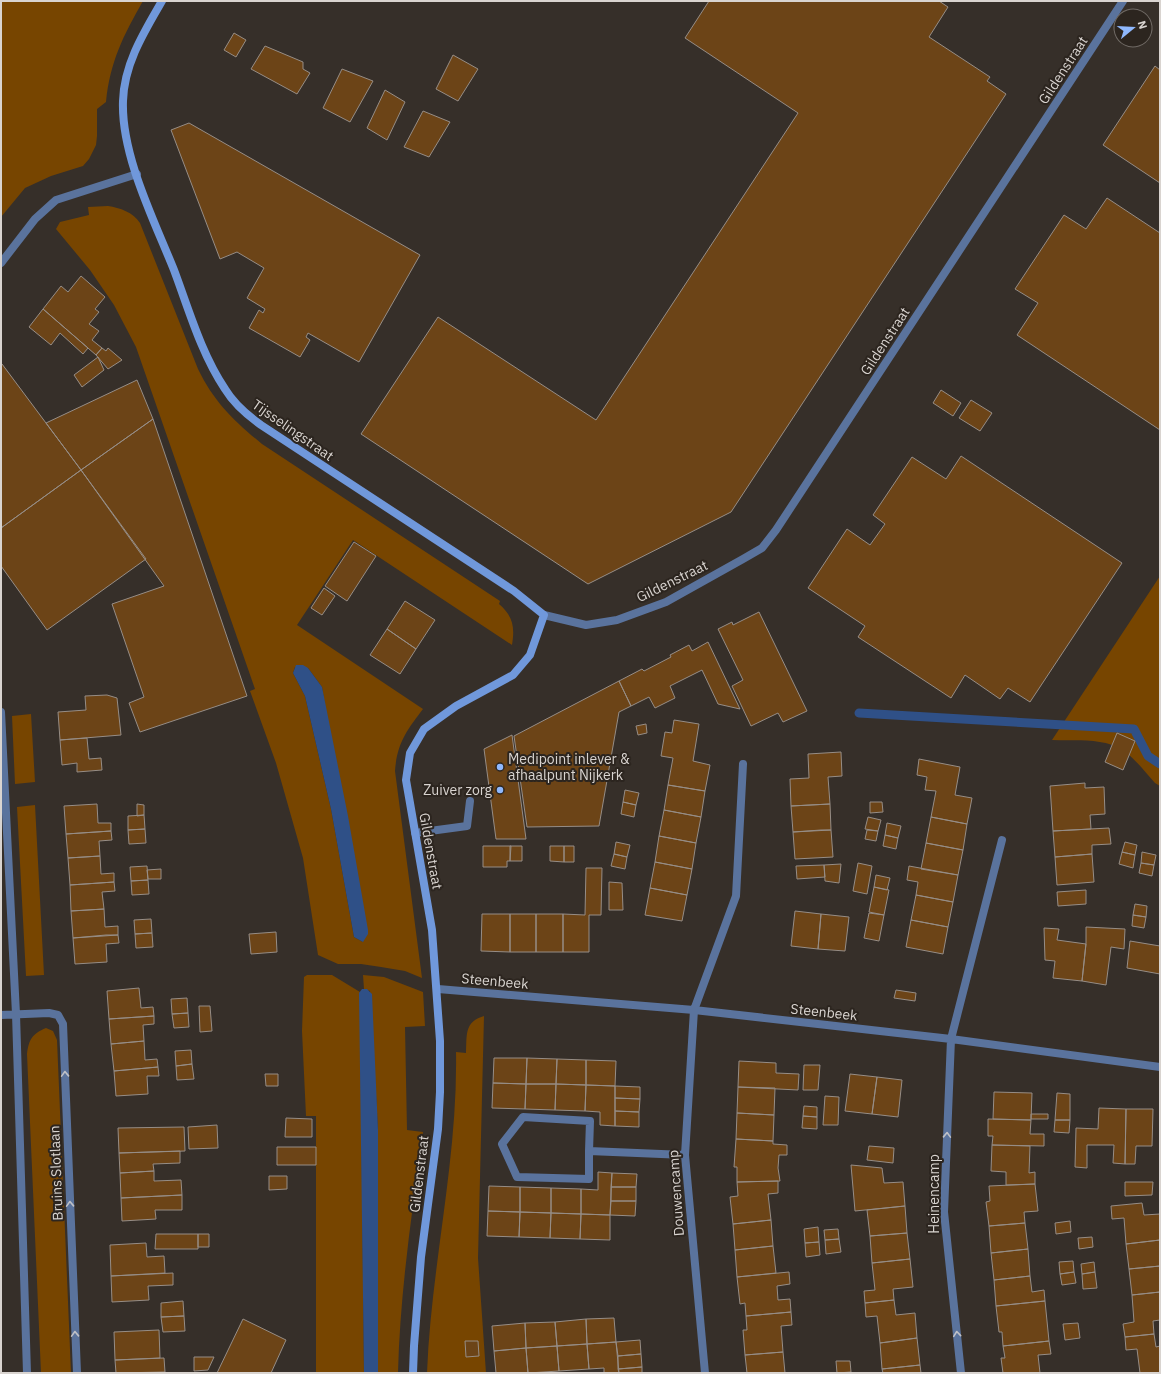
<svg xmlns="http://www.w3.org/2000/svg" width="1161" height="1374" viewBox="0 0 1161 1374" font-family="'IBM Plex Sans',sans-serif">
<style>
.green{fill:#774500;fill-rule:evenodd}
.water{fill:#2f5087}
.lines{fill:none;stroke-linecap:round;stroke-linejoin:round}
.stream{stroke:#2f5087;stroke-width:9}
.building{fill:#6c4417;stroke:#968d86}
.lane{stroke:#5a739d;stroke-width:8}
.street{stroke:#5a739d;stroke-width:8}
.secondary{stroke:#7098db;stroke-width:8}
.oneway{stroke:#c0c1c6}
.poi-dot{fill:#8fb8fd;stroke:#2c251f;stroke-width:1.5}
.labels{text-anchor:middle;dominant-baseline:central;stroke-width:4;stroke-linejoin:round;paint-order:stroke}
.street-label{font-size:14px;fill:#d9d4d0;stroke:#2c251f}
.poi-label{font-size:14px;fill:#d9d4d0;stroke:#2c251f;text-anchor:start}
</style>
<rect width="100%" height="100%" fill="#362f29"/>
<path class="green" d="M1 1H143C123 36 110 62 106 102L97 109V136L96 145 89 159 83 166 51 176 25 188 1 217Z
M108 206C120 208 133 212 140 223L198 369C214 402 234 421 262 444L500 601 499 604C513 616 515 627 512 645L353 540 297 625 423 709C407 730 397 743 395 771L422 978 405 971 381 967 361 964H338L318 955 303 858 276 763 250 691 255 689 136 347 114 305 90 270 56 229 60 222 89 215 88 207ZM295 667 308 668 322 687 363 942 354 937 331 809 305 696 293 673Z
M1160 576V786L1155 783C1144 771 1132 754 1117 747 1098 738 1072 741 1052 740Z
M31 714 35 782 15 784 12 716Z
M35 805 44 975 26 976 17 807Z
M307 975H332L360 992 364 1373H316V1116H306L302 1031 304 977Z
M363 975 384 977 423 992 425 1026 405 1027 407 1130 423 1132C412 1212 400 1292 398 1373H378V1130L370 991 364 989Z
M484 1016 478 1258 486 1373H427C431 1266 458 1160 456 1052L466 1053C467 1035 464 1022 484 1016Z
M46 1028 53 1031 57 1040 71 1373H41L27 1054C29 1039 32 1034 46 1028Z"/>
<path class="water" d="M296 665H303L308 668 322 687 348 816 368 930V934L363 942 354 937 331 809 305 696 293 673Z
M362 989H367L372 994 378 1130V1373H364L359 993Z"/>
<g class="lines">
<path class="stream" d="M859 713 1134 729 1148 756 1160 764"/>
</g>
<path class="building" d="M709 1H939L948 7 929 37 990 77 987 81 1006 94 731 512 588 584 361 434 438 317 596 420 798 113 685 38Z
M234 33 246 40 236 57 224 50Z
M265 46 303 62V69L310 73 297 94 251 69Z
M453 55 478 69 458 101 436 89Z
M1155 66 1160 70V183L1103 145Z
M342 69 373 81 350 122 323 108Z
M385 90 405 102 387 140 367 128Z
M423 111 450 122 429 157 404 147Z
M189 123 420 255 359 362 308 333 306 337 310 340 300 357 249 328 259 310 263 313 265 309 247 298 264 268 237 252 220 259 171 130Z
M1107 198 1160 233V430L1017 335 1038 303 1015 289 1064 215 1086 229Z
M81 276 105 297 95 309 99 312 89 324 99 331 92 340 102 348 96 355 43 309 61 286 68 292Z
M43 309 88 348 83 354 60 333 51 345 29 327Z
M102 348 106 351 108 348 122 360 108 369 96 355Z
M98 357 104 370 82 387 74 375Z
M2 364 81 470 1 528V365Z
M137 380 153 419 81 470 46 423Z
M941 390 961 403 953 416 933 403Z
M971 400 992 413 980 431 959 418Z
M153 419 247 696 140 732 129 703 144 697 112 604 164 586 81 470Z
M961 456 1122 563 1030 702 1008 688 1000 699 965 675 951 698 858 637 865 626 808 588 847 529 870 545 885 524 873 515 912 457 946 479Z
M81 470 146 559 47 630 1 566V528Z
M354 542 376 556 347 601 325 586Z
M324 588 335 596 322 615 311 608Z
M405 601 435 620 416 649 387 629Z
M759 612 807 711 783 722 778 713 751 726 732 686 743 680 718 629 732 622 733 625Z
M387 629 416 649 400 674 370 655Z
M708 642 740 709 718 704 702 670 670 686 675 698 655 708 649 697 631 706 619 681 642 669 644 671 671 657 670 655 689 645 692 651Z
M619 681 631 706 619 712 599 826 527 827 514 736Z
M107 695 117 698 121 735 60 740 58 712 86 710 85 696Z
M674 720 699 724 693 761 710 765 705 791 668 785 673 758 661 756 665 732 672 733Z
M646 724 647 733 638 735 636 726Z
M1117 733 1135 741 1123 770 1105 762Z
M512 735 526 839H496L484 749Z
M87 738 89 759 101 758 102 770 77 772V763L62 765 60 740Z
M841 752 842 776 828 777 830 804 791 806 790 779 809 778 808 754Z
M919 759 960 767 955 795 972 798 967 824 931 817 936 791 925 790 927 777 917 775Z
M1085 783V788L1104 787 1105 814 1090 815 1091 829 1053 831 1050 786Z
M668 785 705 791 701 817 664 810Z
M625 790 639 793 636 805 623 802Z
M623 802 636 805 634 817 621 814Z
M870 802H882L883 812 870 813Z
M97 804 98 823H111V831L66 834 64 806Z
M137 804 144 805V815L137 816Z
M830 804 831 830 793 832 791 806Z
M664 810 701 817 696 843 659 836Z
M144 815 145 829 128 830V816Z
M868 817 881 820 878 831 865 829Z
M931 817 967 824 963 850 926 843Z
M887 823 901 826 898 838 885 835Z
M1109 828 1111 844 1092 845V854L1055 857 1053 831Z
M145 829 146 843 129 844 128 830Z
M821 830H831L833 857 795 859 793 832Z
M867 830 878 831 876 841 865 839Z
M111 831 112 840 99 841 100 856 68 858 66 834Z
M885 835 898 838 896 849 883 846Z
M659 836 696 843 692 869 655 862Z
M616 842 630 845 627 857 614 854Z
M1125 842 1137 845 1135 855 1122 852Z
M926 843 963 850 958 875 921 869Z
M483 846H511L510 861H507V867H483Z
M510 846H522V861H510Z
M550 846H564V862L550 861Z
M564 846H574V862H564Z
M1122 852 1135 855 1133 868 1119 864Z
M1142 852 1156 855 1154 865 1141 863Z
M614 854 627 857 625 869 611 866Z
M1092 854 1094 882 1057 885 1055 857Z
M100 856 101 874 114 873V882L70 885 68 858Z
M655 862 692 869 687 895 650 888Z
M858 863 872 866 867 894 853 891Z
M1141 863 1154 865 1152 876 1139 873Z
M841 864 839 883 825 881 824 865Z
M824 865 825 877 797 879 796 866Z
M147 866 148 880 131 881 130 867Z
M909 866 958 875 953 902 916 895 918 882 907 880Z
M586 868H602L601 915H589V952H563V914L585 915Z
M161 869V879H148L147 870Z
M876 875 890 878 887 890 874 887Z
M148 880 149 894 132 895 131 881Z
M114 882 115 891 102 892 104 909 71 911 70 885Z
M609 882 622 883 623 910H609Z
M874 887 889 890 884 915 869 912Z
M650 888 687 895 682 921 645 915Z
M1086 890V904L1058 906 1057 892Z
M916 895 953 902 948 927 911 920Z
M1135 904 1147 906 1146 917 1133 915Z
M104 909 105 927 118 926V935L73 938 71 911Z
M795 911 821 914 818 949 791 946Z
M869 913 884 915 879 941 864 938Z
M482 914H510V952L481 951Z
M510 914H536V952H510Z
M536 914H563V952H536Z
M821 914 849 917 845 951 818 949Z
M1133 915 1146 917 1144 928 1132 926Z
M151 919 152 933 135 934 134 920Z
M911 920 948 927 943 954 906 947Z
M1086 927 1125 929 1124 949 1111 947 1106 985 1082 981 1086 943Z
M1044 928 1059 929 1057 940 1086 944 1082 981 1053 978 1055 961 1045 960Z
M276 932 277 952 251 954 249 934Z
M152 933 153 947 136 948 135 934Z
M106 935H118L119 943 106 944 107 962 75 964 73 938Z
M1130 941 1160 946V974L1127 968Z
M139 988 141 1008 153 1007 154 1016 109 1019 107 991Z
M896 990 916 993 915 1001 894 998Z
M187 998 188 1013 172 1014 171 999Z
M199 1006H210L212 1031 200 1032Z
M188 1013 189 1027 174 1028 172 1014Z
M154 1016V1024L143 1025 144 1041 111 1044 109 1019Z
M144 1041 145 1060 157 1059 158 1067 114 1071 111 1044Z
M191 1050 192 1064 176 1066 175 1051Z
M494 1058H527L526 1084 493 1083Z
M527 1058 557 1059 556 1084H526Z
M557 1059 586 1060V1085L556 1084Z
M586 1060 616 1061 615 1086 586 1085Z
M739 1061 776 1063V1073L799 1074 798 1090 738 1087Z
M192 1064 194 1079 177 1080 176 1066Z
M804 1065H820L818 1090H803Z
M158 1067 159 1076H147L148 1094 116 1096 114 1071Z
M265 1074H278V1086H266Z
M850 1074 877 1077 872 1114 845 1111Z
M877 1077 902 1080 898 1117 872 1114Z
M493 1083 526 1084 525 1109 492 1108Z
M526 1084H556L555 1110 525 1109Z
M556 1084 586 1085 585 1111 555 1110Z
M586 1085 615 1086V1126L600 1125V1112L585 1111Z
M615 1086 640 1087V1099L615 1098Z
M738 1087 775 1088 774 1115 737 1113Z
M994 1092 1032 1093 1031 1120 993 1119Z
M1057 1093 1070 1094V1120H1055Z
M825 1096 839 1097 838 1125H823Z
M615 1098 640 1099 639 1112 615 1111Z
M804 1106 817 1107V1117L803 1116Z
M1099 1108 1126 1109 1125 1164 1113 1163 1114 1145H1087V1168L1075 1167 1076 1128 1098 1129Z
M1126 1109H1153L1152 1146H1136L1135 1164H1125Z
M615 1111 639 1112V1127L615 1126Z
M737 1113 774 1115 773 1141 736 1139Z
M1031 1114H1048V1119H1031Z
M803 1116 817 1117V1129L802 1128Z
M286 1118 312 1119V1137H285Z
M988 1119 1031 1120 1030 1134H1044V1146L992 1145 993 1136H988Z
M1055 1120H1070L1069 1133 1054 1132Z
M217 1125 218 1148 189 1149 188 1127Z
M184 1127 185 1151 119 1153 118 1128Z
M736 1139 773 1141V1144L787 1145V1155H779L778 1168 780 1181 737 1182V1167H734Z
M992 1145 1030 1146 1029 1173 1035 1172V1184L1006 1185V1172L991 1171Z
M869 1146 894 1148 893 1163 867 1160Z
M277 1147H316V1165H277Z
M180 1151V1163L153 1164 154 1171 120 1173 119 1153Z
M851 1165 882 1168 884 1183 903 1182 905 1206 855 1211Z
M154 1171V1181L181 1180 182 1195 121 1198 120 1173Z
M598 1172 612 1173 610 1215 581 1214V1189L598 1190Z
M612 1173 637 1174 636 1187H611Z
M269 1176H287V1189L269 1190Z
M778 1181V1193L768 1194 771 1220 733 1224 730 1197 738 1196 737 1182Z
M1125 1182H1153L1152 1195 1125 1196Z
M1035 1184 1038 1211 1024 1212 1025 1223 989 1226 986 1202 990 1201 989 1186Z
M489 1186 520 1187V1212L488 1211Z
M520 1187 551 1188V1213L520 1212Z
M611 1187H636V1201H611Z
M551 1188 581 1189V1214L551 1213Z
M182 1195V1210H155L156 1219 122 1221 121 1198Z
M611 1201H636L635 1216 610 1215Z
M1142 1203 1144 1215 1160 1214V1240L1126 1244 1124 1218 1112 1219 1111 1206Z
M905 1206 907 1233 870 1236 867 1210Z
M488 1211 520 1212 519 1237 487 1236Z
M520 1212 551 1213 550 1238 519 1237Z
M551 1213 581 1214 580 1239 550 1238Z
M581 1214 610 1215V1240L580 1239Z
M771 1220 773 1246 735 1250 733 1224Z
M1070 1221 1071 1232 1056 1234 1055 1223Z
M1025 1223 1028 1249 991 1253 989 1226Z
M818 1227 819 1242 805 1243 804 1229Z
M838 1229 839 1239 825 1240 824 1230Z
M907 1233 910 1259 872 1263 870 1236Z
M156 1234H198V1249H155Z
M198 1234H209V1247H198Z
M1092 1237 1093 1247 1079 1249 1078 1238Z
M839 1239 841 1252 826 1254 825 1240Z
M1160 1240V1266L1129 1269 1126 1244Z
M819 1242 820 1255 806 1257 805 1243Z
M146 1243 147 1257 164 1256 165 1273 111 1276 110 1245Z
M773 1246 776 1273 737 1277 735 1250Z
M1028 1249 1030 1276 994 1280 991 1253Z
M910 1259 913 1287 893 1289 894 1300 865 1303 864 1291 875 1290 872 1263Z
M1073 1261 1074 1272 1060 1274 1059 1262Z
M1094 1262 1095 1272 1082 1274 1081 1264Z
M1160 1266V1292L1132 1295 1129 1269Z
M789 1272 790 1284 777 1286 778 1300 790 1299 791 1312 746 1316 745 1303 740 1304 737 1277Z
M1074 1272 1076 1283 1062 1285 1060 1274Z
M1095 1272 1097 1288 1083 1289 1082 1274Z
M173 1273V1285L148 1286 149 1300 112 1302 111 1276Z
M1030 1276 1032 1292 1044 1290 1045 1301 996 1306 994 1280Z
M1160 1292V1320L1153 1321 1154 1334 1125 1337 1123 1324 1134 1322 1132 1295Z
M894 1300 896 1315 915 1313 917 1338 880 1343 877 1316 866 1317 865 1303Z
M183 1301 184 1316 161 1317V1303Z
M1045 1301 1049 1341 1003 1346 1002 1332H999L996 1306Z
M791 1312 792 1325 781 1326 783 1352 745 1355 743 1330H747L746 1316Z
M184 1316 185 1331 163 1332 161 1317Z
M614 1318 616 1342 587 1344 586 1319Z
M243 1319 286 1340 271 1373H217Z
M586 1319 587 1344 557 1346 555 1322Z
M555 1322 557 1346 526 1348 525 1323Z
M525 1323 526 1348 494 1351 492 1326Z
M1078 1323 1080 1338 1065 1340 1063 1324Z
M159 1330 160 1358 115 1360 114 1332Z
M1154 1334 1156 1347 1160 1346V1373H1140L1137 1349 1126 1350 1125 1337Z
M917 1338 920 1365 882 1369 880 1343Z
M640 1340 641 1354 618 1356 616 1342Z
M465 1341H478L479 1356 466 1357Z
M1049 1341 1051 1354 1038 1355 1040 1373H1003L1001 1358H1005L1003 1346Z
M616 1342 619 1373H604V1368L589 1369 587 1344Z
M587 1344 589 1369 559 1371 557 1346Z
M557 1346 559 1371 528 1373 526 1348Z
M526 1348 528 1373H496L494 1351Z
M783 1352 785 1373H747L745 1355Z
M641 1354 642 1367 618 1369V1356Z
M194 1357H214L208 1370 194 1371Z
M164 1358 165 1372 116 1373 115 1360Z
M836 1361H850L851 1372 837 1373Z
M920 1365 921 1373H883L882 1369Z
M642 1367V1373H619L618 1369Z"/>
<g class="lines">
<path class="lane" d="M415 833 467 826 470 801"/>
<path class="street" d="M1 263 35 219 56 200 137 174
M544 615 586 625 617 620 666 602 743 559 762 548 776 530 1123 1
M1 712 16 1014 27 1373
M438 989 694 1010 951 1039 1160 1067
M1 1015 49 1013 58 1015 63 1024 77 1373
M589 1151 590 1121 523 1117 502 1144 517 1177 589 1179V1151L685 1155
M705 1373 685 1155 694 1010 736 896 743 764
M961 1373 944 1212 951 1039 1002 840"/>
<path class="secondary" d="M162 1C144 32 124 64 123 101 121 155 154 220 174 270 189 310 201 353 225 389 234 404 247 415 261 425L514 591 544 615 530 655 513 675 456 706 424 729 410 753 406 780 432 930 440 1041V1092L438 1129 421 1257 414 1346 413 1373"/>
</g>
<defs><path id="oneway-chevron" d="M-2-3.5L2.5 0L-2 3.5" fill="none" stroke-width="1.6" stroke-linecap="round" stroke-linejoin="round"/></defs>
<g class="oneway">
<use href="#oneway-chevron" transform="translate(65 1074) rotate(-92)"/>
<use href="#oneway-chevron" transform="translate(947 1135) rotate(-88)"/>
<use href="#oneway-chevron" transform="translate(70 1204) rotate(-92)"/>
<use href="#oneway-chevron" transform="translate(75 1334) rotate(-92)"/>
<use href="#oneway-chevron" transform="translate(957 1334) rotate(-96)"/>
</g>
<g class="poi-dot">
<circle cx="500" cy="767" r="4"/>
<circle cx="500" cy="790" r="4"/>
</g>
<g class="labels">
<g class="street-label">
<text transform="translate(1063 70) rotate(-57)">Gildenstraat</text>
<text transform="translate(885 341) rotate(-57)">Gildenstraat</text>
<text transform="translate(293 430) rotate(35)">Tijsselingstraat</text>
<text transform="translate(672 581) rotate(-26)">Gildenstraat</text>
<text transform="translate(431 851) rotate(80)">Gildenstraat</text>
<text transform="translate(495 981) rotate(5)">Steenbeek</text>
<text transform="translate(824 1012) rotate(6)">Steenbeek</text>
<text transform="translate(56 1173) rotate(-92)">Bruins Slotlaan</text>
<text transform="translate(419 1174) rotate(-83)">Gildenstraat</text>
<text transform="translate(676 1193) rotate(-94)">Douwencamp</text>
<text transform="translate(934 1194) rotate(-90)">Heinencamp</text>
</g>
<g class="poi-label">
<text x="508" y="759">Medipoint inlever &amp;<tspan x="508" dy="16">afhaalpunt Nijkerk</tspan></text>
<text x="492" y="790" text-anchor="end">Zuiver zorg</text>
</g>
</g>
<rect width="1161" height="1374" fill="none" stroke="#d9d4d0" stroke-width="4"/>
<g transform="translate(1133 28) rotate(72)"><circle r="19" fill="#2c251f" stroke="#716b66"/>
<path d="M0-3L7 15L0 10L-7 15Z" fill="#8fb8fd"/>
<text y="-6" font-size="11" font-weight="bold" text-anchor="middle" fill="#d9d4d0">N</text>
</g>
</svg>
